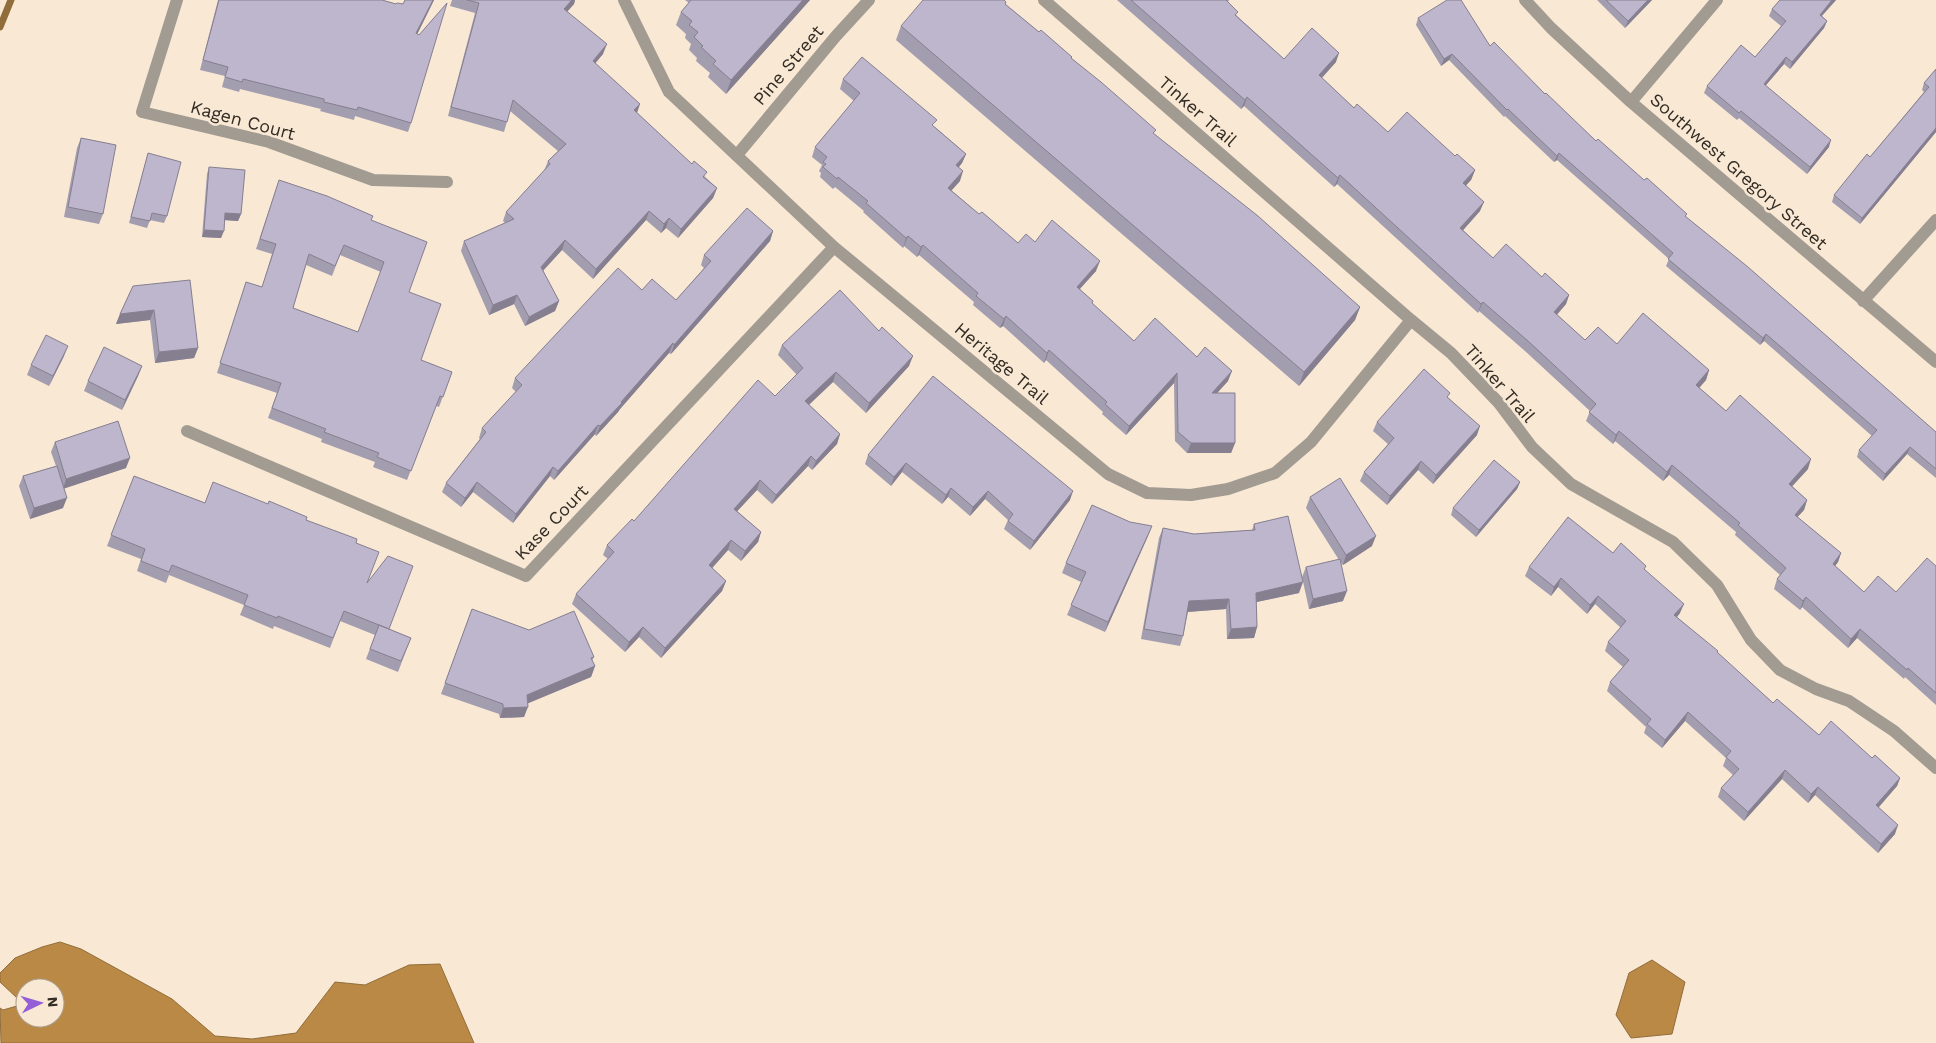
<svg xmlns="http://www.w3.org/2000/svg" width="1936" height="1043" viewBox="0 0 1936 1043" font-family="'Work Sans',sans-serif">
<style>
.water{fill:#ba8945;stroke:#916d3b;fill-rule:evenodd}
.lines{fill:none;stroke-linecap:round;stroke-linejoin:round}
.stream{stroke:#916d3b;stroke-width:7}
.minor{stroke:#a29b92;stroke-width:12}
.wall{fill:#a39db0;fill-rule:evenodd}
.shaded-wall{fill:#857f90}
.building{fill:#beb6cd;stroke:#857f90;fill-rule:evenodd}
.labels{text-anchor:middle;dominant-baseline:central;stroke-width:5;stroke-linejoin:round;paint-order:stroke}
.street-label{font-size:18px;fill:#322c24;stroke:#f8e8d4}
</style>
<rect width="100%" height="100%" fill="#f8e8d4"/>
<path class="water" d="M60 942 81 949 172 999 215 1036 252 1039 296 1033 335 982 365 985 409 965 440 964 474 1043H1L0 1008 3 1010 17 1006V998L0 982V973L15 958 42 947ZM25 988H55V1018H25Z
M1652 960 1685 982 1672 1034 1631 1038 1616 1015 1629 973Z"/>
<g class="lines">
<path class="stream" d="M0 27 11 0"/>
<path class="minor" d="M177 0 142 112 269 142 373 180 447 182
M624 0 669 92 834 247 1108 474 1147 493 1191 495 1228 489 1275 473 1311 442 1411 320
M1044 0 1411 320 1451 353 1498 402 1532 447 1571 484 1673 542 1717 585 1751 640 1780 670 1816 689 1849 701 1894 731 1936 768
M1525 0 1551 28 1631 102 1936 362
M1631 102 1717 0
M737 155 836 36 869 0
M1863 301 1936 220
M187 431 526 576 834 247"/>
</g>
<path class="wall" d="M218 0H382L396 4H403L405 0H434L417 34 411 123 408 132 355 116 354 120 320 111 321 109 240 89 239 92 222 87 225 76 200 70Z
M452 0H575L574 4 567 11 603 54 595 63 637 113 717 188 713 198 678 238 666 228 661 233 646 220 593 279 562 250 543 271 559 301 555 311 525 326 514 304 489 315 461 251 464 241 505 223 503 221 506 212 544 171 548 161 558 151 510 111 504 132 448 116 475 13 450 6Z
M685 0H810L726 94 708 77 710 73 696 61 697 58 689 50 691 44 685 38 686 34 676 25 681 12 689 3Z
M1117 0H1229L1228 2 1237 16 1284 59 1336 62 1322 78 1354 108 1388 132 1455 156 1475 170 1471 180 1466 185 1480 211 1463 230 1493 258 1542 277 1569 295 1566 304 1557 315 1585 340 1617 344 1709 370 1706 380 1699 388 1726 411 1808 469 1792 486 1807 500 1804 510 1797 517 1841 553 1838 562 1835 566 1864 592H1896L1936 566V705L1905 677 1904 679 1857 638 1848 648 1802 607 1800 610 1774 589 1777 579 1780 575 1735 535 1736 532 1669 475 1663 481 1615 441 1613 444 1586 421 1590 411 1525 351 1479 311 1478 313 1337 184 1334 187 1244 106 1241 109Z
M1597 0H1652L1625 28Z
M1780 0H1836L1822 16 1827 21 1824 28 1790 69 1784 64 1765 86 1829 147 1807 174 1739 118 1737 120 1704 93 1707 86 1755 57 1781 26 1769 16 1772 9Z
M1006 2 1005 4 1072 59 1154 134 1360 307 1355 320 1299 386 896 40 901 26Z
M1418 18 1490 46 1596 141 1686 217 1936 432V478L1907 454 1883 481 1857 457 1859 450 1872 436 1764 341 1760 345 1666 266 1669 259 1557 160 1554 162 1505 116 1504 117 1449 60 1441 66 1416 25Z
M1936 69V132L1860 224 1832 202 1834 195 1870 157 1924 92 1922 90 1924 83Z
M843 79 935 127 966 154 962 163 959 167 960 181 951 190 979 214 1018 243 1035 242 1096 271 1080 289 1092 304 1134 341 1197 357 1228 381 1217 393 1235 443 1231 453H1187L1175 441 1174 383 1126 435 1102 414 1103 412 1046 360 1044 363 1003 326 1000 328 973 305 974 302 919 255 917 257 904 246 903 248 863 212 864 211 835 187 833 189 820 177 821 173 819 171 822 165 812 157 815 147 854 101 840 89Z
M81 138 103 214 99 224 64 217 77 148Z
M148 153 167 216 164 223 150 220 147 228 129 223Z
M209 167 241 214 238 221 225 220 221 238 202 237 207 174Z
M279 180 371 220 409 292 421 360 452 372 439 407 436 406 407 480 373 467 375 462 321 442 322 439 268 418 277 393 217 373 246 282 262 287 272 254 256 249ZM340 255 381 272 358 332 293 308 306 265 332 276Z
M773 231 770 241 671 354 669 353 620 409 618 412 596 436 595 434 554 480 550 476 513 523 473 492 461 507 442 492 446 483 480 439 479 438 482 428 516 392 512 388 515 378 642 290 676 300 704 268 701 265 704 255Z
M133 286 198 348 194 358 155 363 150 320 116 324 120 314Z
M782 345 909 366 866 413 833 382 809 405 840 434 837 444 812 470 808 466 772 504 757 490 737 511 761 532 758 542 741 561 728 550 712 568 726 581 722 591 661 658 639 637 625 652 572 604 576 594 608 559 603 555 607 545 775 396 797 375 778 355Z
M64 356 49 386 27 375 31 365Z
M142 366 138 376 122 410 84 391 88 381Z
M1449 398 1477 435 1433 484 1418 470 1387 505 1360 481 1364 472 1388 444 1373 431 1377 422Z
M55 442 126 468 64 488 63 508 30 519 19 486 23 476 56 466 51 452Z
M868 455 1070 500 1030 550 1004 529 1008 520 985 499 970 516 948 497 942 504 902 472 891 486 865 464Z
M134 476 205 503 306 520 356 543 368 582 389 629 411 638 398 672 366 659 375 635 340 621 330 648 274 626 273 629 240 615 244 605 169 575 166 583 137 571 141 559 107 546Z
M1520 482 1517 489 1476 537 1451 515 1453 508Z
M1310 497 1372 546 1343 565 1340 562 1343 601 1309 609 1302 577 1306 567 1339 560 1306 508Z
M1254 524 1299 593 1256 602 1257 627 1254 638 1227 639 1226 609 1188 612 1183 636 1180 646 1141 639 1159 538 1163 528 1194 534 1252 530Z
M1148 536 1105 632 1067 615 1081 582 1062 573 1066 563Z
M1613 553 1645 570 1680 613 1677 617 1773 703 1819 735 1872 758 1900 778 1897 786 1878 807 1895 834 1878 853 1815 795 1808 803 1782 779 1744 821 1718 797 1721 788 1733 775 1723 766 1726 758 1685 721 1662 748 1644 733 1646 727 1607 691 1610 682 1623 667 1605 651 1608 642 1621 628 1595 604 1587 614 1558 587 1551 596 1525 576 1529 567Z
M472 609 594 657 592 661 595 666 591 677 528 703 524 717 500 718 499 714 441 694Z"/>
<path class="shaded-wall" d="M433 0H434L413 43 416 33Z
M572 0H575L574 4 561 19 564 9Z
M803 0H810L726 94 731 80Z
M1648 0H1652L1625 28 1628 21Z
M1832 0H1836L1817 21 1820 15Z
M1827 21 1824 28 1790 69 1792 62Z
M607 44 603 54 589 71 593 61Z
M1339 53 1336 62 1315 85 1319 75Z
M1452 54 1449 60 1441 66 1444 59Z
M1786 57 1784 64 1761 91 1764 84Z
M1247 97 1244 106 1241 109 1245 100Z
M640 104 637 113 634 110Z
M1936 128V132L1860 224 1862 218Z
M1831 140 1829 147 1807 174 1810 167Z
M1559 153 1557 160 1554 162 1557 156Z
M966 154 962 163 952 175 956 165Z
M1475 170 1471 180 1460 192 1463 183Z
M963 171 960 181 945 198 948 188Z
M1340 175 1337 184 1334 187 1338 178Z
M717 188 713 198 678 238 681 229Z
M1484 202 1480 211 1457 237 1460 228Z
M649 211 646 220 593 279 596 269Z
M225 213 241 214 238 221 223 220Z
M669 218 666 228 661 233 664 224Z
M204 230 224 231 221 238 202 237Z
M773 231 770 241 671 354 674 345Z
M908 236 904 246 903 248 906 238Z
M565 240 562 250 537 277 541 267Z
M923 245 919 255 917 257 921 247Z
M1100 261 1096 271 1073 296 1077 287Z
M517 295 514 304 489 315 493 305Z
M1569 295 1566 304 1551 321 1554 312Z
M559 301 555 311 525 326 529 317Z
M1483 302 1479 311 1478 313 1481 304Z
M1360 307 1355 320 1299 386 1304 372Z
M154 310 150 320 116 324 120 314Z
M1006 316 1003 326 1000 328 1004 319Z
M1766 334 1764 341 1760 345 1763 338Z
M673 343 669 353 620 409 618 412 596 436 600 426Z
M68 346 64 356 49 386 53 376Z
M198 348 194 358 155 363 159 352Z
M1049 350 1046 360 1044 363 1047 353Z
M913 356 909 366 866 413 869 403Z
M142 366 138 376 122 410 125 400Z
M1709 370 1706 380 1693 395 1696 385Z
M1232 371 1228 381 1209 402 1212 393Z
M836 372 833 382 802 411 805 401Z
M1177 373 1174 383 1126 435 1129 426Z
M598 425 595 434 554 480 558 471Z
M1480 426 1477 435 1433 484 1436 475Z
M1619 431 1615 441 1613 444 1616 435Z
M840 434 837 444 812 470 816 461Z
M1191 443H1235L1231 453H1187Z
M1910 447 1907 454 1883 481 1885 474Z
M811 456 808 466 772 504 776 495Z
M130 458 126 468 63 489 66 479Z
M1811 459 1808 469 1786 493 1789 484Z
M1421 461 1418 470 1387 505 1390 496Z
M906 463 902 472 891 486 894 477Z
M1672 465 1669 475 1663 481 1667 472Z
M553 467 550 476 513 523 516 514Z
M760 480 757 490 730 519 734 509Z
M477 482 473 492 461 507 465 498Z
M1520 482 1517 489 1476 537 1479 530Z
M951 488 948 497 942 504 946 495Z
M988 491 985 499 970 516 973 507Z
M1073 491 1070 500 1030 550 1034 541Z
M67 498 63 508 30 519 34 508Z
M1807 500 1804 510 1791 524 1795 515Z
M1152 526 1148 536 1105 632 1108 622Z
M761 532 758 542 741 561 745 551Z
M1376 536 1372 546 1343 565 1346 555Z
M731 540 728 550 706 575 709 565Z
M1841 553 1838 562 1830 573 1833 564Z
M1561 578 1558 587 1551 596 1554 587Z
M726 581 722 591 661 658 665 648Z
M1303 582 1299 593 1252 603 1256 593Z
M1347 591 1343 601 1309 609 1313 599Z
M1598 596 1595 604 1587 614 1590 605Z
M1806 597 1802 607 1800 610 1803 601Z
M1229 599 1226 609 1186 612 1189 601Z
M1684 604 1680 613 1671 624 1674 615Z
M643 627 639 637 625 652 629 642Z
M1257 627 1254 638 1227 639 1231 629Z
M1860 629 1857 638 1848 648 1851 639Z
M595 666 591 677 524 705 527 695Z
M528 707 524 717 500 718 503 708Z
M1688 712 1685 721 1662 748 1665 740Z
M1785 770 1782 779 1744 821 1748 812Z
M1900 778 1897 786 1873 814 1876 805Z
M1818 787 1815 795 1808 803 1811 794Z
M1898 825 1895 834 1878 853 1881 844Z"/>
<path class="building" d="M219 0H382L396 4 397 3 403 4 405 0H433L416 33 419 35 447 3 411 123 358 107 357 110 324 102V99L243 79 242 82 225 77 228 67 203 60Z
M467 0H572L564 9 607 44 593 61 640 104 634 110 692 164 694 161 707 172 703 177 717 188 681 229 669 218 664 224 649 211 596 269 565 240 541 267 559 301 529 317 517 295 493 305 464 241 514 219 506 212 550 164 548 161 566 144 513 100 507 122 451 107 479 3Z
M691 0H803L731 80 713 64 716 61 701 47 703 46 694 37 698 32 689 25 692 21 681 12Z
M923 0H1004L1006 2 1005 4 1039 32 1041 30 1072 57 1071 58 1101 82 1156 130 1153 133 1258 216 1360 307 1304 372 901 26Z
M1131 0H1226L1238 12 1235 15 1284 59 1312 28 1339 53 1319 75 1354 108 1357 104 1388 132 1407 112 1455 156 1457 154 1475 170 1463 183 1484 202 1460 228 1493 258 1506 244 1542 277 1545 273 1569 295 1554 312 1585 340 1598 327 1617 344 1643 313 1709 370 1696 385 1726 411 1740 395 1811 459 1789 484 1807 500 1795 515 1841 553 1833 564 1864 592 1878 576 1896 592 1927 558 1936 566V693L1908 668 1907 670 1860 629 1851 639 1806 597 1803 601 1777 579 1786 568 1738 525 1740 523 1672 465 1667 472 1619 431 1616 435 1589 412 1596 404 1528 341 1483 302 1481 304 1340 175 1338 178 1247 97 1245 100Z
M1447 0H1461L1490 46 1494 42 1545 94 1546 93 1596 141 1598 139 1644 180 1647 178 1687 214 1685 216 1748 267 1936 432V469L1910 447 1885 474 1859 450 1877 430 1766 334 1763 338 1668 259 1673 253 1559 153 1557 156 1508 109 1507 110 1452 54 1444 59 1418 18Z
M1606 0H1648L1628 21Z
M1780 0H1832L1820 15 1827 21 1792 62 1786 57 1764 84 1831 140 1810 167 1741 111 1739 113 1707 86 1741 45 1755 57 1786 21 1772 9Z
M862 57 937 120 932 125 966 154 956 165 963 171 948 188 979 214 982 212 1018 243 1026 234 1035 242 1052 220 1100 261 1077 287 1093 301 1092 303 1134 341 1155 318 1197 357 1205 347 1232 371 1212 393H1235V443H1191L1178 432 1177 373 1129 426 1105 404 1107 402 1049 350 1047 353 1006 316 1004 319 976 296 978 293 923 245 921 247 908 236 906 238 866 203 868 201 838 177 837 179 823 167 826 164 823 162 827 157 815 147 860 93 843 79Z
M1936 69V128L1862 218 1834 195 1867 154 1870 157 1929 87 1924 83Z
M81 138 116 145 103 214 68 207Z
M148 153 181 162 167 216 152 213 150 221 131 217Z
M209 167 245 170 241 214 225 213 224 231 204 230Z
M279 180 327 196 373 216 371 220 427 242 409 292 441 304 421 360 452 372 443 397 440 396 411 471 377 457 379 453 324 432 326 429 272 408 281 383 220 363 246 282 262 287 276 244 260 239ZM344 245 384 262 358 332 293 308 309 254 335 266Z
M747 208 773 231 674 345 673 343 621 402 622 403 600 426 598 425 558 471 553 467 516 514 477 482 465 498 446 483 486 432 482 428 522 385 515 378 618 268 642 290 652 279 676 300 711 261 704 255Z
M190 280 198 348 159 352 154 310 120 314 133 286Z
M840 290 879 331 882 327 913 356 869 403 836 372 805 401 840 434 816 461 811 456 776 495 760 480 734 509 761 532 745 551 731 540 709 565 726 581 665 648 643 627 629 642 576 594 614 552 607 545 632 519 634 521 758 380 775 396 803 368 782 345Z
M46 335 68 346 53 376 31 365Z
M104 347 142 366 125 400 88 381Z
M1424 369 1450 393 1447 397 1480 426 1436 475 1421 461 1390 496 1364 472 1394 438 1377 422Z
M933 376 1073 491 1034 541 1008 521 1013 514 988 491 973 507 951 488 946 495 906 463 894 477 868 455Z
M118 421 130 458 66 479 55 442Z
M1494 460 1520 482 1479 530 1453 508Z
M57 466 67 498 34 508 23 476Z
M134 476 205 503 213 482 268 504 269 501 307 517 306 520 357 539 356 543 379 552 367 583 388 556 413 566 389 629 344 611 333 638 278 616 277 618 244 605 248 595 172 565 169 572 141 561 145 549 111 535Z
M1340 478 1376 536 1346 555 1310 497Z
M1092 505 1130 522 1152 526 1108 622 1071 605 1086 572 1066 563Z
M1288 516 1303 582 1256 593 1257 627 1231 629 1229 599 1189 601 1183 636 1144 629 1163 528 1194 534 1255 530 1254 524Z
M1568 517 1613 553 1621 543 1646 566 1644 569 1684 604 1674 615 1718 651 1717 652 1773 703 1777 699 1819 735 1831 721 1872 758 1875 755 1900 778 1876 805 1898 825 1881 844 1818 787 1811 794 1785 770 1748 812 1721 788 1739 769 1726 757 1731 751 1688 712 1665 740 1647 724 1651 719 1610 682 1629 660 1608 642 1626 621 1598 596 1590 605 1561 578 1554 587 1529 567Z
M1340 559 1347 591 1313 599 1306 567Z
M472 609 529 630 574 611 594 657 591 658 595 666 527 695 528 707 503 708V704L445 683Z
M379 625 411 638 401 661 370 649Z"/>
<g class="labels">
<g class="street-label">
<text transform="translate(788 65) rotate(-50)">Pine Street</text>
<text transform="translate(1198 111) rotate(41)">Tinker Trail</text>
<text transform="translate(243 120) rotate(15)">Kagen Court</text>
<text transform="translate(1739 171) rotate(41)">Southwest Gregory Street</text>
<text transform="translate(1002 363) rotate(40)">Heritage Trail</text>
<text transform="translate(1500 383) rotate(49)">Tinker Trail</text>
<text transform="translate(551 522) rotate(-46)">Kase Court</text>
</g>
</g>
<g transform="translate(40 1003) rotate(85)"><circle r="24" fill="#f8e8d4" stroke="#a99d8e"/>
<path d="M0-4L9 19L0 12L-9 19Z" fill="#935ed7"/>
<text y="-8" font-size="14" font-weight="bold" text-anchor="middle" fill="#322c24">N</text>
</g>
</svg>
